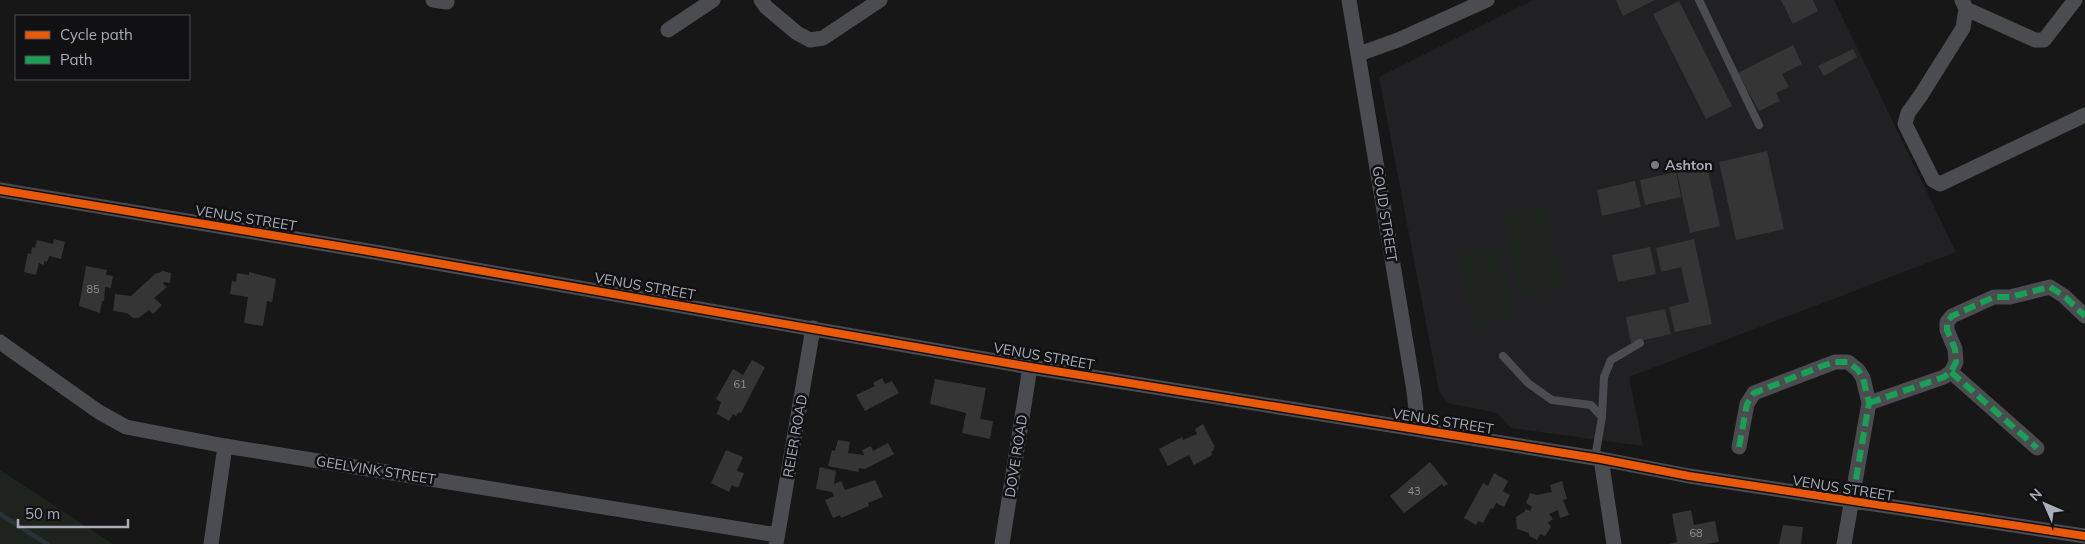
<svg xmlns="http://www.w3.org/2000/svg" width="2085" height="544" viewBox="0 0 2085 544" font-family="Mulish,sans-serif">
<style>
.built{fill:#212123}
.green{fill:#1d241e}
.lines{fill:none;stroke-linecap:round;stroke-linejoin:round}
.stream{stroke:#2a3239;stroke-width:4.5}
.building{fill:#353536}
.service{stroke:#4b4c50;stroke-width:8}
.minor{stroke:#4b4c50;stroke-width:15}
.quiet{stroke:#1a9f57;stroke-width:6;stroke-dasharray:12 6;stroke-linecap:butt}
.cycleway-casing{stroke:#111113;stroke-width:11}
.cycleway{stroke:#e8590c;stroke-width:8}
.poi-dot{fill:#757880;stroke:#111113;stroke-width:2}
.labels{text-anchor:middle;dominant-baseline:central;stroke-width:5;stroke-linejoin:round;paint-order:stroke}
.number-label{font-size:11px;fill:#8b8f98}
.poi-label{font-size:14px;font-weight:bold;fill:#a8adb8;stroke:#111113;text-anchor:start}
.street-label{font-size:14px;fill:#a8adb8;stroke:#111113}
</style>
<rect width="100%" height="100%" fill="#171717"/>
<path class="built" d="M1533 0H1834L1956 252 1629 377 1643 446 1511 428 1497 413 1447 403 1439 391 1379 77Z"/>
<path class="green" d="M1544 206 1562 286 1520 295 1503 215Z
M1495 245 1514 316 1477 326 1458 255Z
M0 470 113 544H0Z"/>
<g class="lines">
<path class="stream" d="M0 514 47 544"/>
</g>
<path class="building" d="M1616 0H1655L1623 16Z
M1781 0H1813L1818 11 1793 24Z
M1679 1 1732 106 1706 119 1653 14Z
M1793 45 1802 64 1782 74 1789 87 1776 93 1780 101 1759 111 1738 73Z
M1853 49 1857 57 1824 76 1818 66Z
M1767 151 1784 229 1736 240 1719 162Z
M1707 165 1720 226 1690 233 1677 172Z
M1676 172 1681 197 1645 205 1640 180Z
M1635 181 1641 207 1602 216 1597 190Z
M54 239 65 242 61 259 49 256 47 262 44 261V265L39 263 36 275 24 272 28 253 31 254 32 247 35 248 37 240 53 244Z
M1694 239 1712 324 1675 332 1669 307 1689 302 1681 267 1661 272 1656 248Z
M1650 247 1656 274 1618 282 1612 255Z
M86 266 107 270 106 275 113 276 111 288 105 287 104 301H102L100 313 79 306Z
M163 271 171 273 170 283 164 282 163 284 167 287 154 298 162 305 153 314 149 310 138 318H133L127 313 113 311 115 294 131 296 155 274Z
M249 272 276 279 272 302 267 301 263 326 244 323 248 297 230 294 232 281 236 282 237 273 249 275Z
M1665 309 1671 334 1631 343 1626 317Z
M752 360 765 367 741 413 739 412 736 416 733 414 729 421 717 414 721 402 716 399 733 369 743 375Z
M882 378 885 384 892 381 899 393 865 411 856 395 875 386 873 383Z
M935 379 986 388 980 419 993 421 990 439 962 433 966 413 930 404Z
M1203 424 1215 447 1213 448 1214 450 1211 452 1212 455 1194 465 1189 455 1168 466 1159 449 1182 437 1183 440 1197 434 1195 429Z
M838 440 850 442 848 453 864 455 862 450 871 446 873 451 888 443 894 454 865 469 859 468 858 472 828 466 832 450 835 451Z
M726 450 743 457 737 471 744 473 738 488 732 485 729 492 711 483Z
M1430 462 1448 484 1444 487 1442 484 1404 513 1390 496Z
M820 467 836 471 834 484 841 481 845 490 875 480 883 497 868 503 869 506 841 518 840 515 833 518 825 500 834 496 832 492 816 489Z
M1494 473 1508 481 1503 491 1510 495 1504 507 1496 503 1493 509 1491 508 1483 523 1478 521 1476 525 1464 518 1483 483 1488 486Z
M1562 481 1567 499 1563 500 1569 515 1560 518 1558 510 1549 514 1553 519 1548 523 1551 527 1545 536 1540 534 1537 540 1529 536V533L1517 529 1516 517 1524 512 1526 509 1530 511 1532 507 1526 503 1530 493 1537 495 1552 492 1550 485Z
M1691 510 1694 525 1715 521 1719 542 1707 544H1669L1677 542 1672 514Z
M1783 525 1803 527 1801 544H1779Z"/>
<g class="lines">
<path class="service" d="M1699 0 1759 125
M1503 356 1528 383 1552 400 1591 405 1602 417 1595 458
M1602 417 1604 377 1611 360 1640 343"/>
<path class="minor" d="M433 0 447 2
M761 0 766 7 797 33 810 40 823 38 880 0
M1349 0 1414 391 1418 429
M1962 0 1966 9 1963 28 1921 95 1908 113 1905 124 1933 180 1940 184 2085 115
M1966 9 2035 40H2044L2075 0
M668 30 713 0
M1359 54 1398 40 1487 0
M0 190 380 253 1030 367 1601 459 1689 476 2085 536
M0 342 99 412 126 427 225 446 777 535
M1951 372 2037 448
M1869 403 1944 377 1951 372 1956 362 1955 349 1947 330V322L1952 316 1994 297H2010L2050 287 2064 296 2085 316
M1739 447 1747 404 1754 393 1835 362H1848L1858 370 1863 378 1869 403 1844 544
M1601 459 1614 544
M211 544 225 446
M776 544 813 328
M1002 544 1030 367"/>
<path class="quiet" d="M1951 372 2037 448
M1869 403 1944 377 1951 372 1956 362 1955 349 1947 330V322L1952 316 1994 297H2010L2050 287 2064 296 2085 316
M1739 447 1747 404 1754 393 1822 366 1835 362H1848L1858 370 1863 378 1869 403 1852 502"/>
<g class="cycleway-casing">
<path id="cycleway" d="M0 190 380 253 1030 367 1601 459 1689 476 2085 536"/>
</g>
<use href="#cycleway" class="cycleway"/>
</g>
<circle class="poi-dot" cx="1655" cy="165" r="5"/>
<g class="labels">
<g class="number-label">
<text x="93" y="289">85</text>
<text x="740" y="384">61</text>
<text x="1414" y="491">43</text>
<text x="1696" y="533">68</text>
</g>
<g class="poi-label">
<text x="1665" y="165">Ashton</text>
</g>
<g class="street-label">
<text transform="translate(1385 214) rotate(81)">GOUD STREET</text>
<text transform="translate(246 218) rotate(9)">VENUS STREET</text>
<text transform="translate(645 286) rotate(10)">VENUS STREET</text>
<text transform="translate(1044 356) rotate(10)">VENUS STREET</text>
<text transform="translate(1443 421) rotate(9)">VENUS STREET</text>
<text transform="translate(795 436) rotate(-80)">REIER ROAD</text>
<text transform="translate(1016 456) rotate(-81)">DOVE ROAD</text>
<text transform="translate(376 470) rotate(9)">GEELVINK STREET</text>
<text transform="translate(1843 488) rotate(9)">VENUS STREET</text>
</g>
</g>
<rect x="15" y="15" width="175" height="65" fill="#111113" stroke="#4d4f55"/>
<rect x="25" y="31" width="25" height="8" fill="#e8590c" stroke="#4d4f55"/>
<text x="60" y="40" font-size="15" fill="#a8adb8">Cycle path</text>
<rect x="25" y="56" width="25" height="8" fill="#1a9f57" stroke="#4d4f55"/>
<text x="60" y="65" font-size="15" fill="#a8adb8">Path</text>
<g transform="translate(2045 504) rotate(315)" stroke="#111113" stroke-width="4" paint-order="stroke">
<path d="M0-4L9 19L0 12L-9 19Z" fill="#a8adb8"/>
<text y="-8" font-size="14" font-weight="bold" text-anchor="middle" fill="#a8adb8">N</text>
</g>
<path d="M18 519v8h110v-8" fill="none" stroke="#a8adb8" stroke-width="2.5"/>
<text x="25" y="519" font-size="15" fill="#a8adb8" stroke="#111113" stroke-width="4" paint-order="stroke">50 m</text>
</svg>
